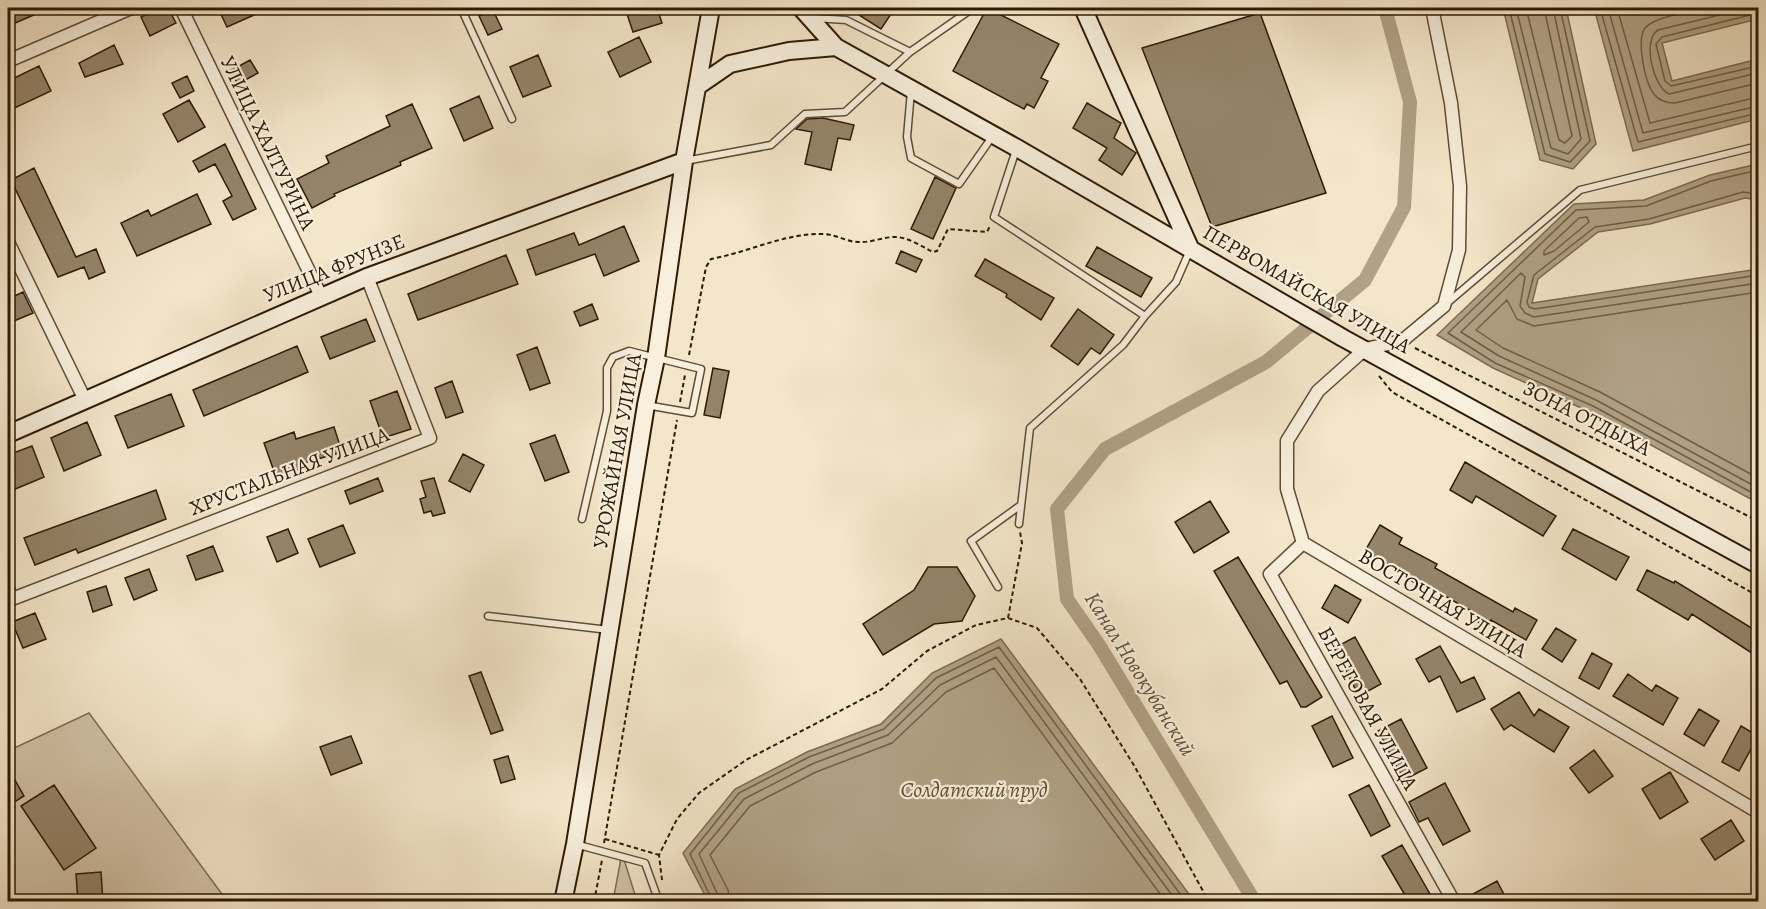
<svg xmlns="http://www.w3.org/2000/svg" width="1766" height="909" viewBox="0 0 1766 909" font-family="Alegreya,serif">
<style>
.green{fill:#d2c3a8;stroke:#806e56;stroke-width:1.5}
.water{fill:#b1a186;stroke:#7d6b52;stroke-width:1.5}
.lines{fill:none;stroke-linecap:round;stroke-linejoin:round}
.shore{stroke:#705e44;stroke-width:1.5}
.canal{stroke:#b1a186;stroke-width:14}
.building{fill:#95846a;stroke:#2e1a03;stroke-width:1.5}
.lane-casing{stroke:#604d35;stroke-width:9}
.street-casing{stroke:#604d35;stroke-width:15}
.secondary-casing{stroke:#2e1a03;stroke-width:20}
.path{stroke:#2e1a03;stroke-width:2;stroke-dasharray:4.5 3;stroke-linecap:butt}
.lane{stroke:#f8efdd;stroke-width:6}
.street{stroke:#f8efdd;stroke-width:12}
.secondary{stroke:#f8efdd;stroke-width:16}
.labels{text-anchor:middle;dominant-baseline:central;stroke-width:4.5;stroke-linejoin:round;paint-order:stroke}
.street-label{font-size:21px;fill:#2e1a03;stroke:#f8efdd}
.water-label{font-size:22px;font-style:italic;fill:#625037;stroke:#f8efdd}
</style>
<rect width="100%" height="100%" fill="#f4e6ca"/>
<filter id="stains"><feTurbulence type="fractalNoise" baseFrequency=".00333" numOctaves="4"/><feColorMatrix values="0 0 0 0 .2 0 0 0 0 .09 0 0 0 0 .02 0 0 0 .5 -.17"/></filter>
<radialGradient id="worn" r=".72"><stop offset=".6" stop-color="#630" stop-opacity="0"/><stop offset="1" stop-color="#630" stop-opacity=".3"/></radialGradient>
<path class="green" d="M89 713 227 901H8V751Z
M622 853 637 901H613Z"/>
<path class="water" d="M1503 8H1566L1596 144 1573 169 1540 160Z
M1594 8H1758V19L1662 43 1672 81 1758 59V119L1633 151Z
M1758 164V200L1745 198 1650 224 1598 232 1538 279 1532 303 1758 269V503L1590 412 1493 368 1437 335 1574 204 1644 200 1710 175Z
M1001 639 1194 901H708L683 853 735 789 807 752 881 724 932 673Z"/>
<g class="lines">
<path class="shore" d="M1509 8 1545 154 1570 162 1590 141 1560 8
M1516 8 1551 148 1568 154 1581 139 1553 8
M1526 8 1559 140 1565 143 1572 136 1544 8
M1600 8 1638 142 1758 113
M1608 8 1643 133 1758 106
M1617 8 1650 123 1758 97
M1711 8C1695 11 1655 16 1645 28 1636 40 1645 83 1654 94 1659 101 1667 103 1675 103L1758 83
M1748 8 1658 30C1642 40 1653 87 1669 94L1758 73
M1758 13 1662 37 1656 44 1665 81 1671 86 1758 66
M1758 170 1711 181 1646 206 1576 210 1448 333 1495 363 1593 406 1758 496
M1758 194 1743 192 1649 219 1595 227 1534 275 1527 302 1529 307 1535 309 1758 275
M1587 217 1589 222 1554 251 1544 255V251L1579 218Z
M1758 283 1534 317 1525 313 1520 306 1525 277 1521 273 1461 332 1499 356 1596 400 1758 488
M1758 292 1534 326 1517 319 1507 300 1476 330 1503 348 1600 392 1758 478
M713 902 690 854 739 793 809 757 884 729 936 678 999 647 1186 902
M721 902 699 854 744 799 812 764 888 735 940 685 996 657 1177 902
M730 902 728 890 710 855 750 806 816 772 892 743 946 692 994 668 1166 902"/>
<path class="canal" d="M1255 902 1099 645 1067 599 1057 509 1105 449 1266 362 1365 280 1404 207 1410 102 1385 8"/>
</g>
<path class="building" d="M8 8H50L8 26Z
M160 8H168L176 23 150 36 141 17Z
M218 8H270L227 27Z
M625 8H657L662 23 633 32Z
M864 8H895L881 29 859 15Z
M987 8 1059 44 1041 78 1048 81 1034 108 1027 104 1024 109 953 71Z
M493 10 502 29 488 35 479 16Z
M1260 13 1326 193 1212 227 1142 48Z
M639 37 651 62 620 77 608 52Z
M114 45 123 64 85 77 79 63Z
M538 55 551 86 523 97 510 67Z
M250 60 258 73 238 84 230 71Z
M39 66 51 91 8 111V81Z
M187 76 194 91 180 98 172 83Z
M479 96 493 128 464 141 450 109Z
M189 100 205 127 178 142 163 114Z
M1087 103 1121 123 1114 138 1136 153 1122 175 1099 160 1107 148 1073 128Z
M412 104 432 148 400 162 401 165 334 194 335 196 312 208 297 179 329 163 326 156 390 126 386 116Z
M823 118 854 125 850 140 838 138 831 170 805 164 812 132 796 129 807 119Z
M225 144 256 209 233 220 223 201 232 196 215 164 199 172 193 161Z
M34 168 76 257 96 249 105 272 89 279 84 267 58 277 11 180Z
M935 177 956 188 933 239 911 229Z
M197 194 211 224 137 256 121 223 148 210 151 216Z
M624 226 639 261 604 276 595 254 536 275 527 250 574 233 579 245Z
M1097 247 1152 278 1141 297 1086 266Z
M901 251 922 260 916 272 896 263Z
M506 255 518 284 418 320 408 294Z
M985 259 1054 298 1041 320 1006 297 1007 294 975 276Z
M23 292 33 313 14 321 8 299Z
M592 304 598 319 580 326 574 312Z
M1078 309 1114 335 1100 354 1091 348 1078 365 1051 346Z
M366 319 375 341 330 359 321 337Z
M297 346 308 372 204 416 193 390Z
M537 347 550 383 530 390 517 355Z
M713 368 729 371 720 418 704 415Z
M452 381 463 412 446 418 435 388Z
M397 391 411 429 383 438 370 401Z
M171 394 184 426 128 448 115 416Z
M87 422 101 455 64 471 51 438Z
M334 427 342 452 304 463 306 467 276 477 264 443 294 432 296 439Z
M555 435 569 472 545 481 530 444Z
M32 446 44 477 8 492V455Z
M463 454 484 465 470 492 449 481Z
M1465 462 1556 516 1543 536 1476 496 1472 503 1450 490Z
M378 478 383 491 350 504 345 491Z
M434 478 445 513 433 516 431 511 424 513 420 499 426 497 421 481Z
M156 490 166 519 78 553 76 549 35 565 24 538Z
M1210 501 1229 532 1194 553 1175 522Z
M343 525 355 553 320 567 308 539Z
M1380 525 1402 538 1399 544 1437 564 1435 568 1513 612 1515 608 1537 620 1526 640 1491 620 1486 627 1470 617 1473 612 1426 585 1425 588 1402 576 1404 574 1365 551Z
M288 529 298 553 277 562 267 537Z
M1573 529 1629 557 1616 580 1562 549Z
M213 546 223 571 196 580 187 556Z
M1238 557 1322 697 1306 707H1301L1287 681 1280 684 1214 571Z
M928 567H957L975 596 962 621 934 624 883 655 863 624 914 590Z
M149 569 157 590 134 600 125 578Z
M1647 570 1674 583 1675 581 1758 632V657L1692 614 1688 620 1637 590Z
M1335 585 1361 600 1348 623 1322 608Z
M106 586 112 605 93 612 87 592Z
M35 613 46 639 23 648 12 622Z
M1556 628 1576 640 1562 662 1542 649Z
M1355 637 1381 684 1359 696 1334 648Z
M1440 646 1461 683 1474 677 1485 699 1457 712 1440 676 1429 682 1416 659Z
M1592 653 1612 664 1599 689 1579 678Z
M481 672 503 730 491 734 469 676Z
M1628 674 1652 691 1656 685 1678 698 1663 725 1613 696Z
M1519 692 1534 716 1539 709 1569 727 1554 752 1511 725 1504 730 1491 709Z
M1699 709 1719 721 1704 746 1684 734Z
M1332 716 1353 758 1333 767 1312 726Z
M1401 719 1427 768 1404 780 1378 731Z
M1741 726 1758 736 1739 771 1722 762Z
M351 736 362 763 331 775 320 747Z
M1594 750 1613 776 1589 793 1570 768Z
M508 756 515 779 501 783 494 760Z
M8 768 24 796 8 806Z
M1670 772 1688 802 1660 819 1642 789Z
M1445 783 1470 831 1443 845 1428 818 1419 822 1409 802Z
M54 785 96 848 64 870 21 806Z
M1369 785 1390 826 1371 836 1349 795Z
M1731 820 1744 841 1715 860 1701 839Z
M1402 845 1430 894 1418 902H1409L1382 856Z
M101 872 103 902H78L76 874Z
M1497 881 1508 902H1462V900Z"/>
<g class="lines">
<g class="lane-casing">
<path id="lane" d="M461 8 512 119
M814 18 846 20 910 52
M911 91 907 137 911 158 959 184 992 137
M1016 150 994 217 1145 316 1176 282 1190 250
M685 161 771 145 805 114 845 112 910 52 973 8
M1446 304 1580 190 1758 146
M582 519 607 411V368L613 357 629 351 701 369 692 413 646 405
M1019 524 1030 428 1123 345 1145 316
M998 587 971 541 1021 505
M488 616 609 630
M575 844 645 863 659 902"/>
</g>
<g class="street-casing">
<path id="street" d="M181 8 321 296
M1432 8 1451 103 1460 186 1459 250 1444 306 1402 341 1365 349 1318 391 1287 441V489L1303 543 1758 812
M8 61 131 8
M8 242 85 400
M1303 543 1270 574 1454 902
M8 589 12 599 430 438 367 277"/>
</g>
<g class="secondary-casing">
<path id="secondary" d="M801 8 836 47 1017 148 1343 338 1758 565
M1083 8 1191 250
M698 86 730 64 789 51 836 47
M8 434 367 277 684 161
M563 902 575 844 646 405 656 358 684 161 711 8"/>
</g>
<path class="path" d="M1415 348 1758 521
M689 355 706 267 711 259C749 252 785 233 823 234 835 234 847 242 858 242 870 243 883 237 895 237 908 237 921 246 933 252L937 251 948 229 987 232 990 226
M1379 376 1392 392 1758 596
M680 402 685 375
M1008 618 1022 543 1020 532
M605 839 659 855
M604 843 677 420
M662 880 659 855 677 819 699 793 746 760 882 689 927 651 976 625 1008 618 1037 628 1080 679 1135 767 1209 902
M594 902 602 860"/>
<use href="#lane" class="lane"/>
<use href="#street" class="street"/>
<use href="#secondary" class="secondary"/>
</g>
<g class="labels">
<g class="street-label">
<text transform="translate(268 143) rotate(64)">УЛИЦА ХАЛТУРИНА</text>
<text transform="translate(334 268) rotate(-22)">УЛИЦА ФРУНЗЕ</text>
<text transform="translate(1307 289) rotate(30)">ПЕРВОМАЙСКАЯ УЛИЦА</text>
<text transform="translate(1587 418) rotate(27)">ЗОНА ОТДЫХА</text>
<text transform="translate(617 451) rotate(-80)">УРОЖАЙНАЯ УЛИЦА</text>
<text transform="translate(289 471) rotate(-21)">ХРУСТАЛЬНАЯ УЛИЦА</text>
<text transform="translate(1443 603) rotate(31)">ВОСТОЧНАЯ УЛИЦА</text>
<text transform="translate(1368 708) rotate(61)">БЕРЕГОВАЯ УЛИЦА</text>
</g>
<g class="water-label">
<text transform="translate(1140 674) rotate(58)">Канал Новокубанский</text>
<text x="974" y="790">Солдатский пруд</text>
</g>
</g>
<rect width="1766" height="909" fill="none" stroke="#f4e6ca" stroke-width="30"/>
<rect x="9" y="9" width="1748" height="891" fill="none" stroke="#2e1a03" stroke-width="3"/>
<rect x="15" y="15" width="1736" height="879" fill="none" stroke="#2e1a03" stroke-width="1.5"/>
<rect width="100%" height="100%" filter="url(#stains)"/>
<rect width="100%" height="100%" fill="url(#worn)"/>
</svg>
